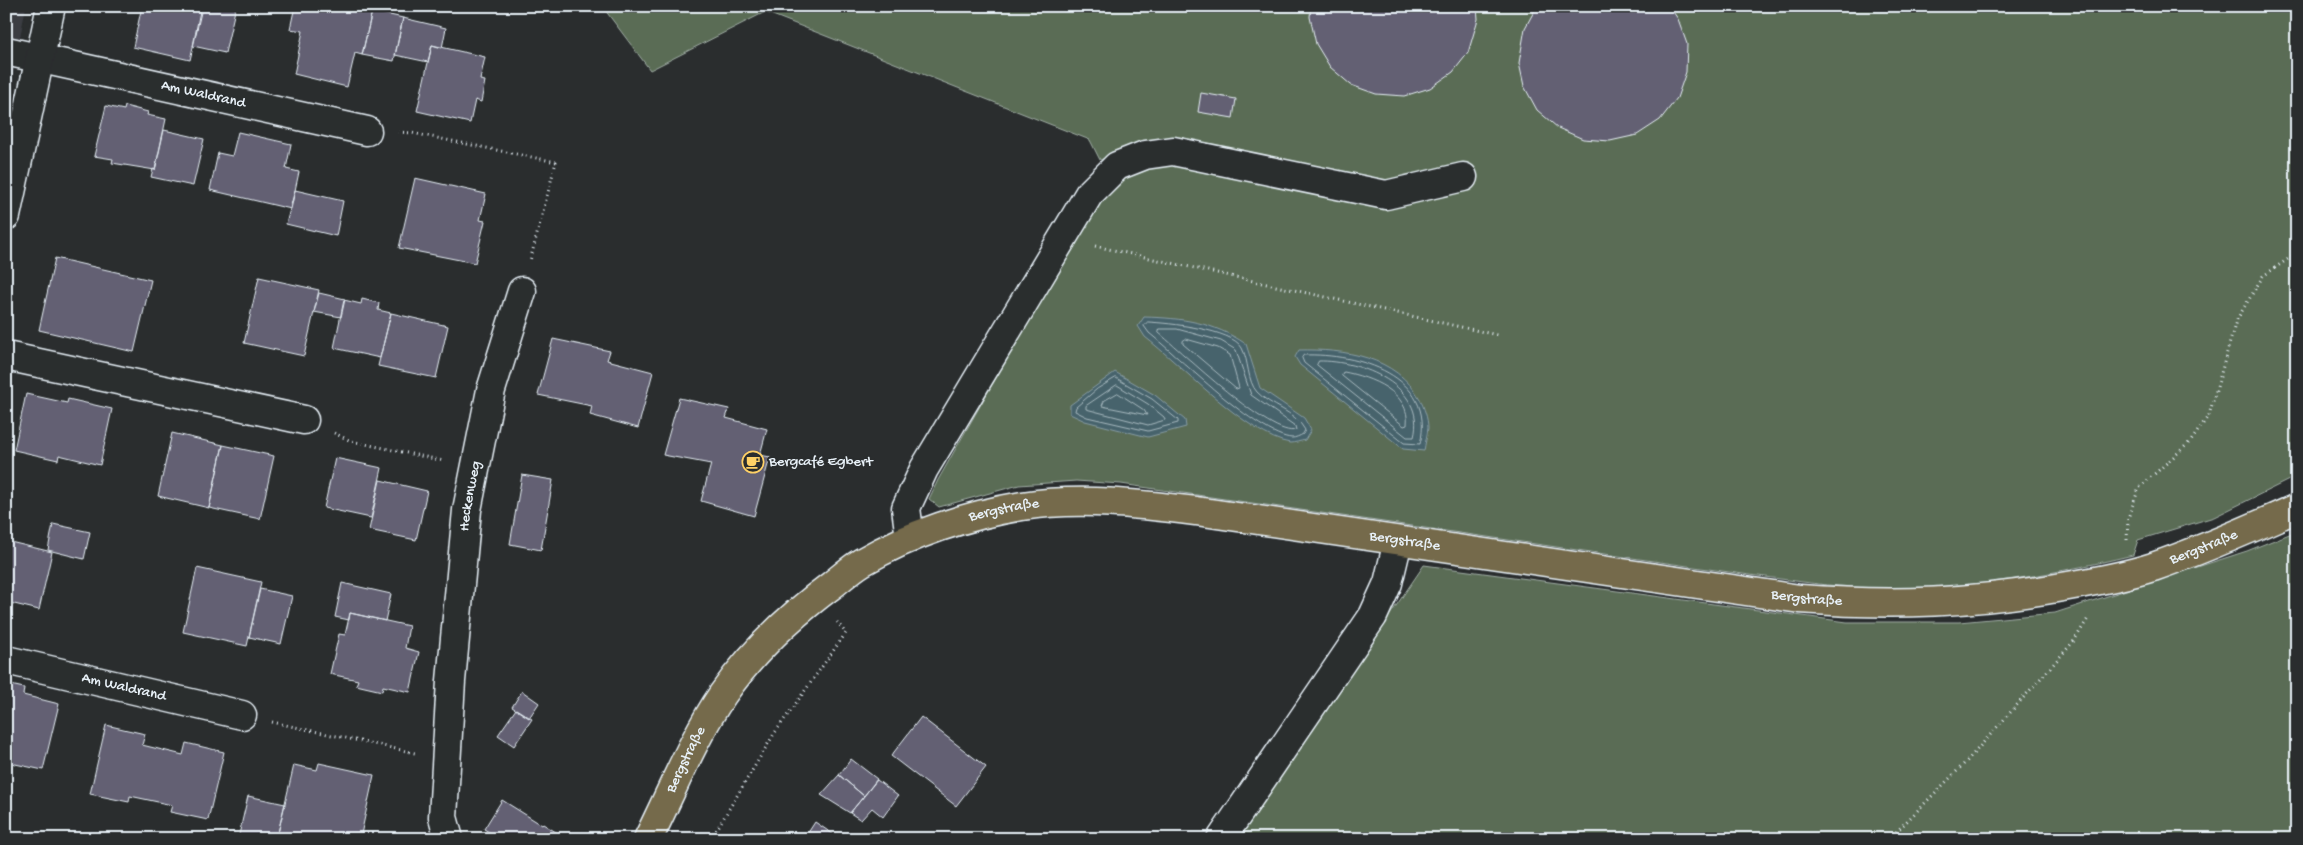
<svg xmlns="http://www.w3.org/2000/svg" width="2303" height="845" viewBox="0 0 2303 845" font-family="'Gochi Hand',sans-serif">
<style>
.built{fill:#3b3d43}
.green{fill:#5a6c55;stroke:#a1aea6}
.water{fill:#47646c;stroke:#879ca4}
.lines{fill:none;stroke-linecap:round;stroke-linejoin:round}
.shore{stroke:#a8b9c0;stroke-width:1}
.building{fill:#646173;stroke:#e8f1f8}
.minor-casing{stroke:#e8f1f8;stroke-width:31}
.major-casing{stroke:#e8f1f8;stroke-width:31}
.path{stroke:#e8f1f8;stroke-width:3;stroke-dasharray:1 4;stroke-linecap:butt}
.minor{stroke:#2a2d2e;stroke-width:28}
.major{stroke:#756b4b;stroke-width:28}
.labels{text-anchor:middle;dominant-baseline:central;stroke-width:4;stroke-linejoin:round;paint-order:stroke}
.street-label{font-size:15px;fill:#e8f1f8;stroke:#2a2d2e}
.poi-label{font-size:15px;fill:#e8f1f8;stroke:#2a2d2e;text-anchor:start}
</style>
<rect width="100%" height="100%" fill="#2a2d2e"/>
<filter id="ink" filterUnits="userSpaceOnUse"><feTurbulence type="fractalNoise" baseFrequency=".02" numOctaves="2"/><feDisplacementMap in="SourceGraphic" scale="10" xChannelSelector="R" yChannelSelector="G"/><feConvolveMatrix kernelMatrix="1 2 1 2 8 2 1 2 1" color-interpolation-filters="sRGB"/></filter>
<g filter="url(#ink)">
<path class="built" d="M6 6H26L6 111Z"/>
<path class="green" d="M602 6H2297V476L2214 517 2138 540 2133 555C2041 577 1947 594 1852 587 1818 585 1784 579 1750 575L1121 484 1076 481 1019 485 939 507 929 499 938 480 1095 203 1142 144 1100 160 1090 140 765 12 650 70Z
M2297 531V839H1237L1424 565 1847 622H1959L2055 613 2247 551Z"/>
<path class="water" d="M1144 317C1183 318 1213 322 1246 344L1260 388 1304 418 1311 430 1305 440C1301 441 1294 443 1290 443 1249 437 1179 363 1145 337L1138 326Z
M1299 350C1344 349 1396 356 1420 399 1424 408 1428 418 1428 428 1427 436 1425 444 1424 451L1403 449 1300 365 1295 357Z
M1115 372 1155 395 1185 420 1186 427 1148 437 1085 421 1070 414V405Z"/>
<g class="lines">
<path class="shore" d="M1148 322C1168 323 1232 329 1242 348 1249 361 1247 381 1257 392 1271 407 1294 410 1305 430L1303 434C1300 436 1295 438 1292 438 1258 436 1178 356 1149 333L1144 326Z
M1160 329H1177L1221 341 1236 350 1251 395 1295 426 1296 430C1272 439 1180 350 1159 333Z
M1186 339 1218 348 1230 355 1239 388 1236 389 1183 344V341Z
M1304 355C1357 353 1437 375 1420 444L1404 443 1304 363 1302 358Z
M1319 361C1360 360 1427 386 1414 437H1407L1317 365Z
M1344 372C1370 377 1411 392 1407 425L1404 426 1342 376Z
M1116 378 1152 399 1178 420V423L1148 431 1087 417 1075 411 1076 407 1097 389Z
M1117 385 1148 404 1164 417 1165 420 1148 425 1086 409V406Z
M1118 393 1144 410 1147 415 1102 406 1104 401Z"/>
</g>
<path class="building" d="M142 6H182L201 12 190 60 133 47Z
M201 6H236L225 53 193 46Z
M295 6H351L372 11 362 55 355 53 347 87 294 74 303 31 290 29Z
M1311 6H1477L1478 19 1468 53 1453 72 1430 88 1404 96 1376 94 1351 85 1330 67 1316 44 1310 17Z
M1537 6H1669L1678 19 1687 44 1686 72 1677 98 1660 120 1637 135 1610 141 1583 139 1558 128 1537 110 1524 86 1519 63 1525 28Z
M372 11 403 18 394 61 362 55Z
M403 18 446 28 442 48 432 45 428 62 395 55Z
M432 45 485 57 480 80 485 81 481 102 475 100 470 123 417 111Z
M1201 93 1236 99 1233 118 1198 112Z
M106 106 124 110 125 106 148 112 147 115 166 119 155 170 112 163 113 159 94 156Z
M164 130 204 139 193 186 151 177 153 169 155 170Z
M238 132 291 144 286 169 299 172 291 209 210 190 218 153 232 156Z
M415 178 486 194 480 220 485 221 475 263 399 248Z
M295 190 343 201 336 236 286 224Z
M55 258 151 280 134 352 39 330Z
M259 277 319 290 304 356 244 343Z
M319 293 345 299 341 317 314 312Z
M362 299 379 303 378 310 391 313 380 358 334 348 344 300 361 304Z
M391 313 448 326 436 378 378 366Z
M553 339 610 351 607 360 653 372 638 428 590 415 592 406 538 395Z
M26 394 67 403 68 399 112 409 100 465 59 455 58 460 14 450Z
M679 398 729 409 726 418 767 429 760 455 770 457 754 516 701 501 711 464 663 455Z
M172 433 223 445 209 508 158 496Z
M223 445 274 456 260 519 209 508Z
M335 458 382 468 371 518 324 508Z
M522 475 553 480 541 550 510 544Z
M380 480 427 491 416 540 369 530Z
M53 524 90 532 84 559 48 550Z
M6 541 52 552 39 610 6 602Z
M197 568 261 582 247 646 183 632Z
M342 583 391 594 385 621 350 613 349 620 335 617Z
M260 589 292 596 281 644 249 637Z
M350 613 409 626 405 648 419 652 410 692 383 686 382 691 356 685 358 680 330 674 339 634 345 635Z
M6 684 24 688 23 695 59 704 43 770 6 762Z
M522 691 539 703 529 718 512 707Z
M516 709 532 719 514 746 498 735Z
M921 717 986 767 956 806 891 756Z
M106 725 145 734 142 745 183 755 186 743 224 752 208 820 170 812 172 805 130 796 129 802 90 794Z
M851 759 877 779 864 796 839 775Z
M319 763 374 775 360 839 277 837 294 765 317 770Z
M839 775 864 796 850 813 821 795Z
M877 780 898 796 883 817 872 808 861 820 850 813Z
M248 796 285 804 277 837 279 839H238Z
M502 800 542 825 543 824 567 839H500L484 829Z
M815 822 840 839H804Z"/>
<g class="lines">
<g class="minor-casing">
<g id="minor">
<path id="s1" d="M6 51 367 131"/>
<path d="M6 216 51 6"/>
<path d="M6 356 304 420"/>
<path d="M910 538 906 508 924 469 1089 194 1117 166 1145 155 1173 151 1386 195 1463 177"/>
<path id="s2" d="M6 660 242 715"/>
<path id="s3" d="M449 839 443 817 451 681 467 510 491 390 522 291"/>
<path d="M1221 839 1373 616 1388 583 1398 541"/>
</g>
</g>
<g class="major-casing">
<g id="major">
<path id="s4" d="M648 839C672 791 693 738 723 694 753 651 790 616 832 585 842 577 852 568 862 562 910 534 968 515 1022 506 1080 497 1139 504 1196 511L1800 599C1893 606 1976 603 2068 586 2097 581 2125 576 2153 567 2202 550 2250 529 2297 508"/>
</g>
</g>
<path class="path" d="M398 132 412 133 556 162 530 261
M1095 246 1497 335
M334 433 351 441 444 461
M2127 540 2128 518 2139 488 2191 441 2209 415 2236 321 2263 276 2297 253
M272 722 415 753
M711 839 774 734 846 633 837 622
M1889 839 1966 762 2074 641 2089 617"/>
<use href="#minor" class="minor"/>
<use href="#major" class="major"/>
</g>
</g>
<defs>
<g id="cafe-ring" transform="scale(1.125)"><circle r="9.5" fill="#2a2d2e" stroke="#ffd166" stroke-width="1.5"/><path d="M-5.5-4.5H6V0H3Q3 3.5 0 3.5H-2.5Q-5.5 3.5-5.5 0ZM3-3.2v2h1.7v-2ZM-6 4.5H4V6H-6Z" fill="#ffd166"/></g>
</defs>
<g fill-rule="evenodd">
<use href="#cafe-ring" x="753" y="462"/>
</g>
<g class="labels">
<g class="street-label">
<text stroke="none"><textPath href="#s1" startOffset="202">Am Waldrand</textPath></text>
<text stroke="none"><textPath href="#s3" startOffset="345">Heckenweg</textPath></text>
<text stroke="none"><textPath href="#s4" startOffset="508">Bergstraße</textPath></text>
<text stroke="none"><textPath href="#s4" startOffset="912">Bergstraße</textPath></text>
<text stroke="none"><textPath href="#s4" startOffset="1722">Bergstraße</textPath></text>
<text stroke="none"><textPath href="#s4" startOffset="1318">Bergstraße</textPath></text>
<text stroke="none"><textPath href="#s2" startOffset="121">Am Waldrand</textPath></text>
<text stroke="none"><textPath href="#s4" startOffset="88">Bergstraße</textPath></text>
</g>
<g class="poi-label">
<text x="769" y="462">Bergcafé Egbert</text>
</g>
</g>
<rect width="2303" height="845" fill="none" stroke="#2a2d2e" stroke-width="25"/>
<rect x="12" y="12" width="2278" height="820" fill="none" stroke="#e8f1f8" stroke-width="2" filter="url(#ink)"/>
</svg>
